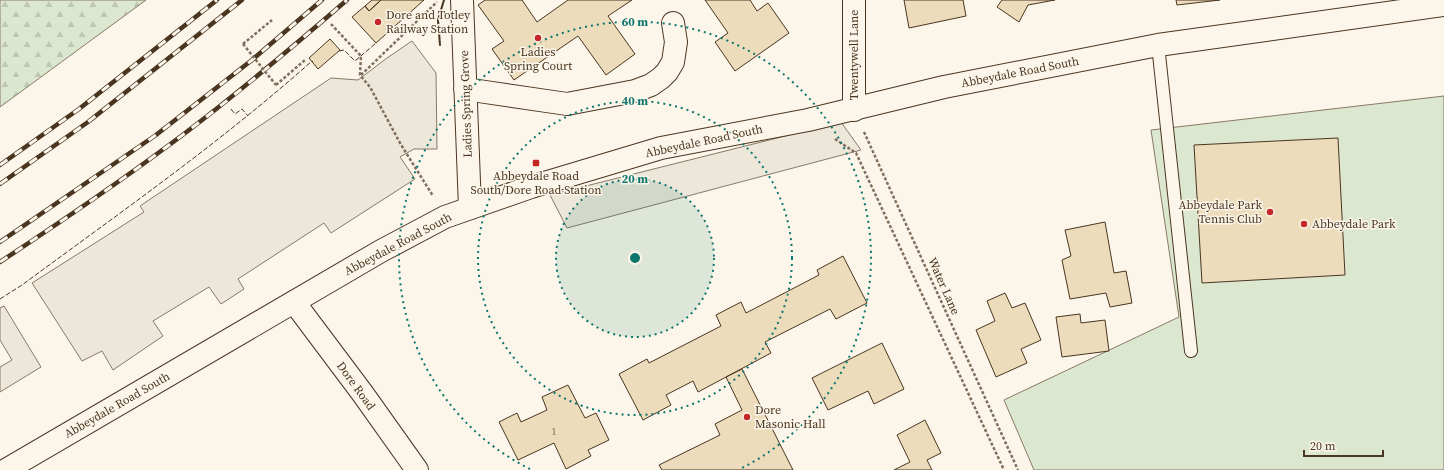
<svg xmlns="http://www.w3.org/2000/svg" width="1444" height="470" viewBox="0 0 1444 470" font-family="'Source Serif 4',serif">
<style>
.forest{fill:url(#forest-firs);stroke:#887966}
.pitch{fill:#dce7d0;stroke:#887966}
.parking{fill:#ede7d9;stroke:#887966}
.building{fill:#ecdcbc;stroke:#4a3520}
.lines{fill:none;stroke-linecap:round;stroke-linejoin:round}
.service-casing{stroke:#4a3520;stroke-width:14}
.minor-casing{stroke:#4a3520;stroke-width:24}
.tertiary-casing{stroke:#4a3520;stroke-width:24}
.primary-casing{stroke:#4a3520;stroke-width:24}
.path{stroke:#7f6f5c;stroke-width:2.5;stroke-dasharray:3 2;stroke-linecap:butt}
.service{stroke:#fbf6e9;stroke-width:12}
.minor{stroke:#fbf6e9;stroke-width:22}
.tertiary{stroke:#fbf6e9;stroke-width:22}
.primary{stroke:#fbf6e9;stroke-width:22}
.rail-casing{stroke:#4a3520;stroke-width:4.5}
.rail{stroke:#fbf6e9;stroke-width:3;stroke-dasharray:9;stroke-linecap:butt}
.path-bridge{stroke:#7f6f5c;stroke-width:2.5;stroke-dasharray:3 2;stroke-linecap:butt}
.fence{stroke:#4a3520;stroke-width:1;stroke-dasharray:5 2;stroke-linecap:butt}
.wall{stroke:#4a3520;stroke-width:2}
.ring{fill:none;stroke:#0f766e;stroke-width:2;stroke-dasharray:2 4}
.poi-dot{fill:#c62828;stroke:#fbf6e9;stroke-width:1.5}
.labels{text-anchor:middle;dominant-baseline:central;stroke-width:3;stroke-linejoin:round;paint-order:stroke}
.number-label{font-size:10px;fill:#725f47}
.poi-label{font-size:12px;fill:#4a3520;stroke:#fbf6e9;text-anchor:start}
.street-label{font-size:12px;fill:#4a3520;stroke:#fbf6e9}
.centre{fill:#0f766e;stroke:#fbf6e9;stroke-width:2}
.ring-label{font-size:12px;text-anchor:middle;font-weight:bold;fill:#0f766e;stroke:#fbf6e9;stroke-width:3;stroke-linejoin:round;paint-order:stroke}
</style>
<defs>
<pattern id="forest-firs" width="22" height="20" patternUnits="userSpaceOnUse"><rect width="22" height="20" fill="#dce7d0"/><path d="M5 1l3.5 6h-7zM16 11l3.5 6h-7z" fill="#bec7b2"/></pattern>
</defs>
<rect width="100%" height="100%" fill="#fbf6e9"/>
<path class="forest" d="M0 0H146L0 107Z"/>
<path class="pitch" d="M1444 96V470H1034L1004 400 1179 317 1151 130Z"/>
<path class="parking" d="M412 41 436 73 437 149H414L400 157 415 179 331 233 324 223 238 279 244 289 221 304 209 287 153 321 163 336 113 370 102 351 82 361 32 283 144 212 140 206 331 78 358 80 387 58Z
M841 122 861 150 567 228 550 195Z
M4 306 41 367 0 392V367L12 360 0 340V308Z"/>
<path class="building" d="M372 0H381L369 11 365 6Z
M381 0H424L376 43 352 17 365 6 369 11Z
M485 0H522L537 22 568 0H632L608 16 635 54 606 75 578 36 514 80 492 49 504 41 478 5Z
M705 0H750L757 11 768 3 789 33 735 71 715 42 728 33Z
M904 0H963L966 16 909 28Z
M1002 0H1055L1028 5 1019 22 997 7Z
M1176 0H1220L1177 5Z
M330 39 340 50 318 69 309 58Z
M1338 138 1345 275 1202 283 1194 145Z
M1105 222 1114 273 1126 271 1132 303 1110 307 1106 293 1070 299 1062 260 1071 256 1065 230Z
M843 256 867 303 836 319 830 309 765 342 771 353 698 392 693 381 666 395 671 405 643 420 619 374 647 359 649 363 721 326 716 315 741 302 746 313 819 275 817 270Z
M1005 293 1012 308 1025 303 1041 340 1021 349 1027 363 996 377 976 330 995 321 987 301Z
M1080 314 1081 323 1105 320 1109 351 1062 357 1056 317Z
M882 343 904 389 874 404 868 391 828 410 812 378Z
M742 369 793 470H662L659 465 720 435 715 424 742 410 726 377Z
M568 385 585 418 596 413 609 440 588 450 591 456 566 469 554 443 518 460 499 422 517 413 521 422 547 410 542 397Z
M925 420 941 453 927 460 932 470H894L910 462 897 435Z"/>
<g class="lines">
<g class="service-casing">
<path id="service" d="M1158 45 1191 351"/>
</g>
<g class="minor-casing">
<path id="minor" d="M462 0 470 208
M465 89 567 104 635 91 651 85 661 78 667 72 673 62 676 42 673 23"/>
</g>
<g class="tertiary-casing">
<path id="tertiary" d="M854 0V110
M294 302 363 394 417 470"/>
</g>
<g class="primary-casing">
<path id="primary" d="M6 470 381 251 445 217 531 187 661 148 808 120 944 87 1158 45 1444 5"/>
</g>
<path class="path" d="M331 24 361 56 360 75 370 87 400 143 433 196
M243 44 272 20
M361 75 437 2
M276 85 305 60
M864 132 1018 470
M835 139 856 153 1004 470"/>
<use href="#service" class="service"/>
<use href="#minor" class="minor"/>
<use href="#tertiary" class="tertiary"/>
<use href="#primary" class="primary"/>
<g class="rail-casing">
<path id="rail" d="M0 165 79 109 217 0
M0 184 88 122 242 0
M0 242 156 135 252 60 322 0
M0 262C56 225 111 188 165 148 228 102 288 51 347 0"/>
</g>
<use href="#rail" class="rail"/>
<path class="path-bridge" d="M243 44 276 85"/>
<path class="fence" d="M339 51 344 50 355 61 376 43
M231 109 235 114 242 109 248 116
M0 299 22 285C121 212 221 142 312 61L313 62"/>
<path class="wall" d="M440 45 438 20 444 0"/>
</g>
<circle cx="635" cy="258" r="79" fill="#0f766e" fill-opacity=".12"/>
<g class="ring">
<circle cx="635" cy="258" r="79"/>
<circle cx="635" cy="258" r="157"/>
<path d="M530 469A236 236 0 1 1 740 469"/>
</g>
<g class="poi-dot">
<circle cx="378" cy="22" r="4"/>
<circle cx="538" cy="38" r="4"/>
<rect x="532" y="159" width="8" height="8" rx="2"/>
<circle cx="1270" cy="212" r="4"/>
<circle cx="1304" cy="224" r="4"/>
<circle cx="747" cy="417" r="4"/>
</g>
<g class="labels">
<g class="number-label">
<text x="554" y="431">1</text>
</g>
<g class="poi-label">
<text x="386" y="15">Dore and Totley<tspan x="386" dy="14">Railway Station</tspan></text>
<text x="538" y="52" text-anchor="middle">Ladies<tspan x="538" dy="14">Spring Court</tspan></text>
<text x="536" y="176" text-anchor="middle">Abbeydale Road<tspan x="536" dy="14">South/Dore Road Station</tspan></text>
<text x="1262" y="205" text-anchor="end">Abbeydale Park<tspan x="1262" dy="14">Tennis Club</tspan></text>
<text x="1312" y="224">Abbeydale Park</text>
<text x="755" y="410">Dore<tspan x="755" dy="14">Masonic Hall</tspan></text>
</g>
<g class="street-label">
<text transform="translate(854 55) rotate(-90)">Twentywell Lane</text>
<text transform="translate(1020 72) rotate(-11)">Abbeydale Road South</text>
<text transform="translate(466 104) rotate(-92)">Ladies Spring Grove</text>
<text transform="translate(704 141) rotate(-12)">Abbeydale Road South</text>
<text transform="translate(398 244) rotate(-28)">Abbeydale Road South</text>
<text transform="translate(944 286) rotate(66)">Water Lane</text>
<text transform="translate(356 386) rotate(54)">Dore Road</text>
<text transform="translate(117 405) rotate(-30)">Abbeydale Road South</text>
</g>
</g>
<circle cx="635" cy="258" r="6" class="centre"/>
<g class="ring-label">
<text x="635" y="26">60 m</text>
<text x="635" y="105">40 m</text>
<text x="635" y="183">20 m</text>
</g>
<path d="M1304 450v6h79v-6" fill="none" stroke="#4a3520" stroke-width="2"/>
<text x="1310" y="450" font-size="12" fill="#4a3520" stroke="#fbf6e9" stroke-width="3" paint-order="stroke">20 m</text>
</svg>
